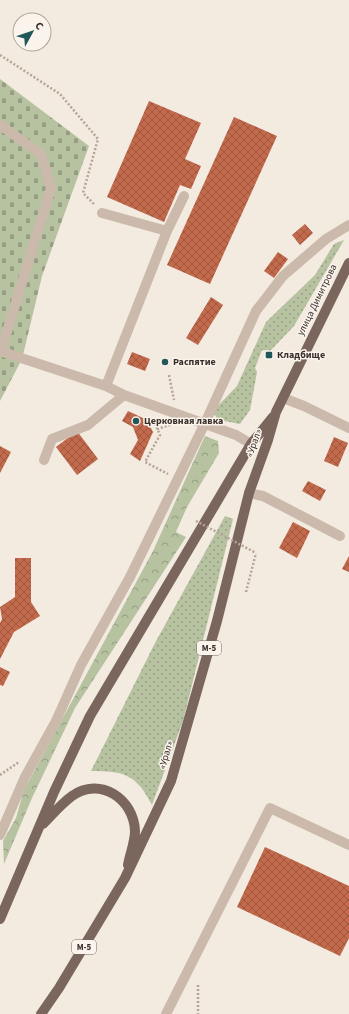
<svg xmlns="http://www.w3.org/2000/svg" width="349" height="1014" viewBox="0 0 349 1014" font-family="'Source Sans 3',sans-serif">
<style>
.grass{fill:url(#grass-dots)}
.forest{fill:url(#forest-crowns)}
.cemetery{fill:url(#cemetery-stones)}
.building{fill:url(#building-cross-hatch)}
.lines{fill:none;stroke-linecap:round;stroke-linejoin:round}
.path{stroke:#b7a496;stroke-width:2.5;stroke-dasharray:2 2;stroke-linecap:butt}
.minor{stroke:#cbbaab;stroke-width:10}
.major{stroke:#7a665c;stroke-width:10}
.path-bridge{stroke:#b7a496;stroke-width:2.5;stroke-dasharray:2 2;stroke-linecap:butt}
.poi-dot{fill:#21565a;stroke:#faf4ec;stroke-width:1.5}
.labels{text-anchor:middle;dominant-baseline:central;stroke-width:3;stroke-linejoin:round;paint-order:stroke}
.shield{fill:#faf4ec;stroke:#736a64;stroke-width:1}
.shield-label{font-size:9px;font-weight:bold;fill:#392f2a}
.street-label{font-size:10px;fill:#392f2a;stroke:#faf4ec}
.poi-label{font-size:10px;font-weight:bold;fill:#392f2a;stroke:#faf4ec;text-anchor:start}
</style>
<defs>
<pattern id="grass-dots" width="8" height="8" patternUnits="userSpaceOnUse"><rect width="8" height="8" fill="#b6c2a0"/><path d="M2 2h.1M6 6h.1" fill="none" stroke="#959e83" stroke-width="1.8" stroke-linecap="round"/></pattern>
<pattern id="forest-crowns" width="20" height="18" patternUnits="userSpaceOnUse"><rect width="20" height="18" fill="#b6c2a0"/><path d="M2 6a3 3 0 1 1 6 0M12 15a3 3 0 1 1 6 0" fill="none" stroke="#959e83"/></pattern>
<pattern id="cemetery-stones" width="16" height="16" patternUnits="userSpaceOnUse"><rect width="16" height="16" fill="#b6c2a0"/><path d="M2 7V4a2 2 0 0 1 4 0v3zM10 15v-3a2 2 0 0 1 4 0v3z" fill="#959e83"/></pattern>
<pattern id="building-cross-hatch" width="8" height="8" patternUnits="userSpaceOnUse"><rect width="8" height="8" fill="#c36a4d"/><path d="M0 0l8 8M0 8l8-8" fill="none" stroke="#9f5840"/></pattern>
</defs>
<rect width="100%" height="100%" fill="#f3eae0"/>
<path class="grass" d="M344 240 294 326 270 351 262 350 255 368 257 372 250 410 240 424 219 420 212 412 237 386 266 322 315 275 334 244Z
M225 516 233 519 183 721 152 805C136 774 124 771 91 771L155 643Z"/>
<path class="forest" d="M205 436 218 441 219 453 187 507 176 532 186 537 75 708 32 798 4 864 3 841 16 818 24 790 153 551Z"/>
<path class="cemetery" d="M0 79 89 146 42 276 22 359 0 401Z"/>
<path class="building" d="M149 101 201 123 185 159 201 166 191 189 180 185 164 222 107 197Z
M234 117 277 136 210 284 167 265Z
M305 224 313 233 300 245 292 235Z
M278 252 288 259 274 278 264 271Z
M211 297 223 305 198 345 186 338Z
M132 352 150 359 145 371 127 364Z
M128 411 147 420 153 432 140 461 130 454 138 440 133 427 122 421Z
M77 431 98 459 77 475 56 447Z
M334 437 348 443 338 467 324 461Z
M0 446 11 452 0 473Z
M308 481 326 490 320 501 302 491Z
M293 522 310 531 297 558 279 548Z
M349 556V572L342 569Z
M15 558H31V602L40 616 14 632 0 659V623L2 619 0 607 15 597Z
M0 667 10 672 3 686 0 685Z
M265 847 349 886V938L340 956 237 907Z"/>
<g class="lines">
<path class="path" d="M0 55 60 94 98 139 83 193 95 205
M169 375 174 400
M149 419 154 421 160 435 145 462 168 474
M157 429 170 425
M246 592 256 553
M0 775 19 762
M198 985V1014"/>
<path class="minor" d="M0 125 41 154 51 188 1 351
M102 213 167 231
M0 351 106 386 124 395 236 435 251 444
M106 386 167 231 184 196
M283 398 304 406 349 428
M44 460 52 439 88 425 124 395
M249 493 263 496 340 536
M0 835 25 777 56 721 81 665 130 577 205 423 256 311 283 276 326 239 349 225
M166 1014 270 808 349 845"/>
<path class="major" d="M43 824C52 815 61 804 72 796 100 776 134 799 135 831 135 842 130 854 128 865
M0 919 54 792 90 716 251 444 273 417
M41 1014 59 988 125 878 171 781 217 621 249 493 268 440 276 412 349 263"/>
<path class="path-bridge" d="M196 521 256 553"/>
</g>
<g class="poi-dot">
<rect x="265" y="351" width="8" height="8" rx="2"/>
<circle cx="165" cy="362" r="4"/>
<circle cx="136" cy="421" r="4"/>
</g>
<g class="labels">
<g class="shield">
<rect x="197" y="641" width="24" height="14" rx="3"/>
<rect x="72" y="940" width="24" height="14" rx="3"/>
</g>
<g class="shield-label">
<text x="209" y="648">М-5</text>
<text x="84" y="947">М-5</text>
</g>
<g class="street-label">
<text transform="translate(317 300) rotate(-64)">улица Димитрова</text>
<text transform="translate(254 443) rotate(-71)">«Урал»</text>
<text transform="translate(166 755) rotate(-74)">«Урал»</text>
</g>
<g class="poi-label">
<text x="277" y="355">Кладбище</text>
<text x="173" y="362">Распятие</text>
<text x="144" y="421">Церковная лавка</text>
</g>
</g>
<g transform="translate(32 32) rotate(50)"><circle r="19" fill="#faf4ec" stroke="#ada59e"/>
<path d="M0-3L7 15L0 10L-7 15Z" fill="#21565a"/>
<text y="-6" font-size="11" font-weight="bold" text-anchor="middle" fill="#392f2a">С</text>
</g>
</svg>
